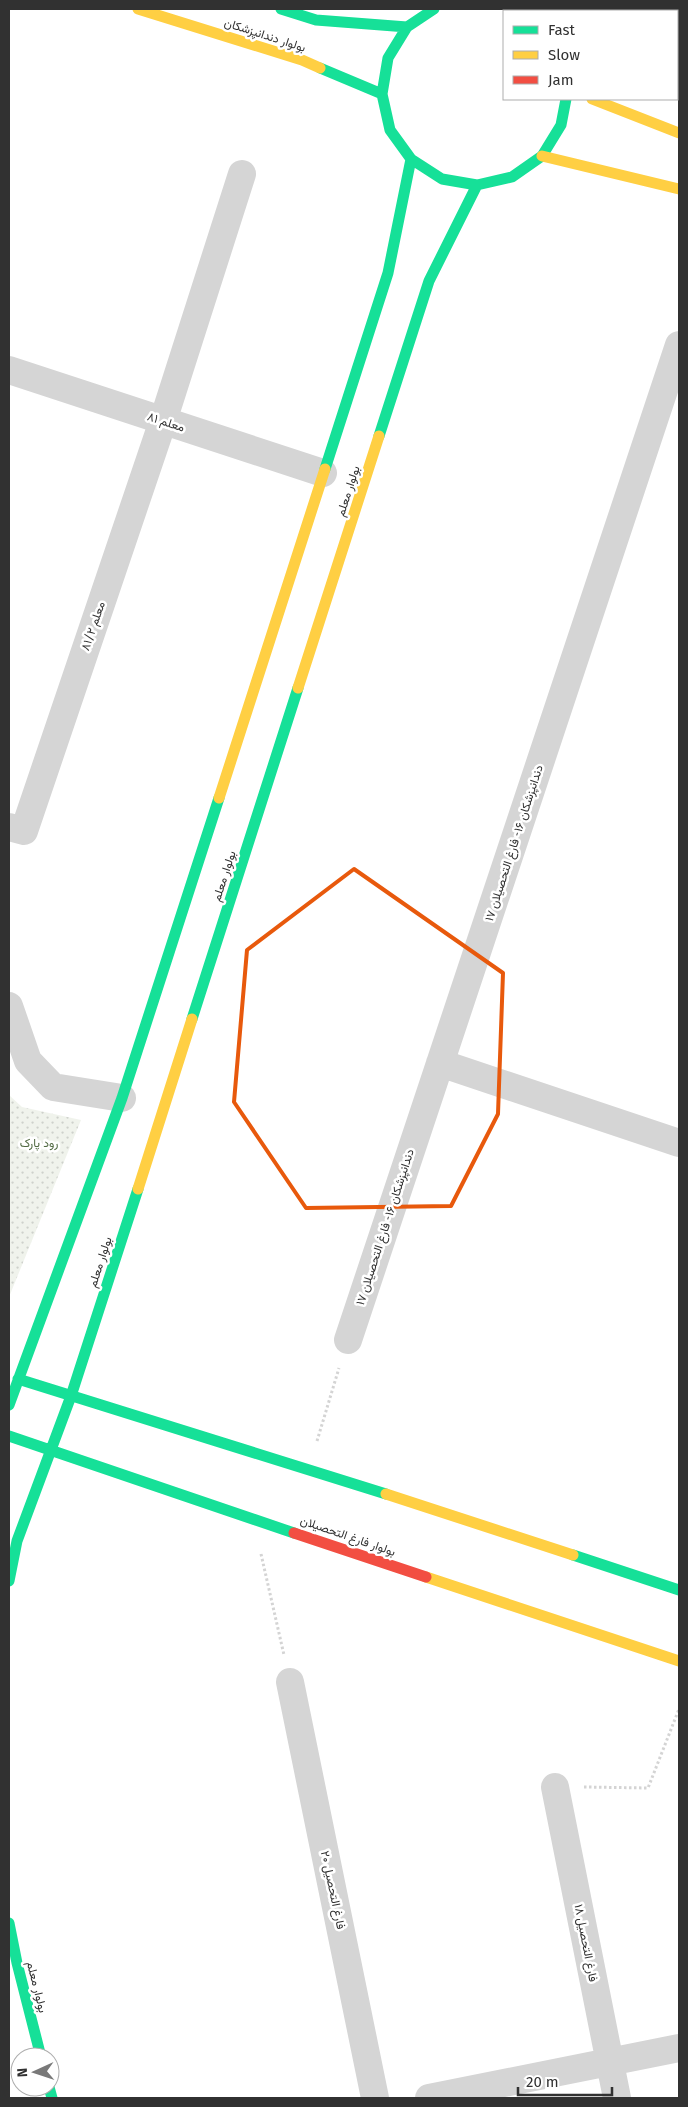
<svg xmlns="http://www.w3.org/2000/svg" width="688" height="2107" viewBox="0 0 688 2107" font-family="'Fira Sans',Vazirmatn,sans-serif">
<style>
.green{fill:url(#green-dots)}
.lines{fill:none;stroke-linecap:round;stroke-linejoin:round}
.path{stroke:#d4d4d4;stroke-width:3;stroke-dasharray:2.5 2.5;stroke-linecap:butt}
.street{stroke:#d5d5d5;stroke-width:28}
.fast{stroke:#16e098;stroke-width:11}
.slow{stroke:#ffcf43;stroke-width:11}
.jam{stroke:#f24e42;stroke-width:11}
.marked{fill:none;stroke:#e8590c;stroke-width:4;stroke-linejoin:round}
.labels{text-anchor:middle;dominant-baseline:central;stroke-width:5;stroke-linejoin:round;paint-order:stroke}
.street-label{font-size:12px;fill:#313131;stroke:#fff}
.park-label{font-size:12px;fill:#506941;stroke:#fff}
</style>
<defs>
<pattern id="green-dots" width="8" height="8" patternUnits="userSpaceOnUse" patternTransform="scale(1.25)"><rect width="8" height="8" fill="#f0f3ec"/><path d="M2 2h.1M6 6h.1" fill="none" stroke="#ced1cb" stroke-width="1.8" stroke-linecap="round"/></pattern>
</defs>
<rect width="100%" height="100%" fill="#fff"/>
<path class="green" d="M9 1095 22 1107 81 1120 9 1297Z"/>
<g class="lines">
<path class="path" d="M317 1441 339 1368
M261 1554 284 1655
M584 1787 648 1788 679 1709"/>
<path class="street" d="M9 370 323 473
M9 827 24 831 163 421 242 174
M9 1006 28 1061 53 1087 122 1098
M440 1063 679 1143
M348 1340 679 345
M290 1682 375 2098
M555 1787 617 2098
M429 2098 679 2048"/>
<path class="fast" d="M281 9 316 20 407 27
M434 9 407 27 388 58 382 94 390 130 411 159 442 179 477 185 512 177 542 156 561 125 566 99
M320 68 382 94
M379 436 429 281 477 185
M325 469 388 273 411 159
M192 1019 298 688
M18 1379 386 1494
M9 1405 122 1098 219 798
M9 1436 294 1533
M573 1555 679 1590
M9 1581 17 1541 71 1396 138 1189
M9 1923 17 1963 41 2057
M49 2087 52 2098"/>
<path class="slow" d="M138 9 302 60 320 68
M592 99 679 133
M542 156 679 189
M298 688 379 436
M219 798 325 469
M138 1189 192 1019
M386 1494 573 1555
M426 1577 679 1661"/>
<path class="jam" d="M513 9 517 11
M540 11 541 9
M294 1533 426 1577"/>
</g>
<path class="marked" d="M354 869 503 973 498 1114 451 1206 306 1208 234 1102 247 950Z"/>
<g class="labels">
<g class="street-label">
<text transform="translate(265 35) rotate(18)">بولوار دندانپزشکان</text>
<text transform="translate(166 422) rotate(18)">معلم ۸۱</text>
<text transform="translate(348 491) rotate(-72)">بولوار معلم</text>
<text transform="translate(93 626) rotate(-71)">معلم ۸۱/۲</text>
<text transform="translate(514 843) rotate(-72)">دندانپزشکان ۱۶- فارغ التحصیلان ۱۷</text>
<text transform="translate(224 876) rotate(-72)">بولوار معلم</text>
<text transform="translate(385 1227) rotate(-72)">دندانپزشکان ۱۶- فارغ التحصیلان ۱۷</text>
<text transform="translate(100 1262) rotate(-72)">بولوار معلم</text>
<text transform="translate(348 1536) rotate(19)">بولوار فارغ التحصیلان</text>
<text transform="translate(333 1890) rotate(78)">فارغ التحصیل ۲۰</text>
<text transform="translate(586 1943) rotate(79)">فارغ التحصیل ۱۸</text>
<text transform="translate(37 1987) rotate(76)">بولوار معلم</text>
</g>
<g class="park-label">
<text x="39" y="1143">رود پارک</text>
</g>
</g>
<rect width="688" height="2107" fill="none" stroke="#313131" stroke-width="20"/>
<rect x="503" y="10" width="175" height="90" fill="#ffffff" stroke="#adadad"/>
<rect x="513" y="26" width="25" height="8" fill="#16e098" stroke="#adadad"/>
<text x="548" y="35" font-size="15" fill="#313131">Fast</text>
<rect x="513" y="51" width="25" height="8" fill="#ffcf43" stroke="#adadad"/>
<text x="548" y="60" font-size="15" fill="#313131">Slow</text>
<rect x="513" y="76" width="25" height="8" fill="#f24e42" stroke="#adadad"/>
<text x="548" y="85" font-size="15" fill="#313131">Jam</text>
<g transform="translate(35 2072) rotate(267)"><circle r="24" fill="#ffffff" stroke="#adadad"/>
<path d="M0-4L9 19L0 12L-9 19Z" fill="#797979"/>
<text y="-8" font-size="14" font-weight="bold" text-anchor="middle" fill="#313131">N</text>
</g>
<path d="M518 2087v8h94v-8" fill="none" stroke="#313131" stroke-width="2.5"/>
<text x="526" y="2087" font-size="15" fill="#313131" stroke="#ffffff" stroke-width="4" paint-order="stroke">20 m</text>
</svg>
